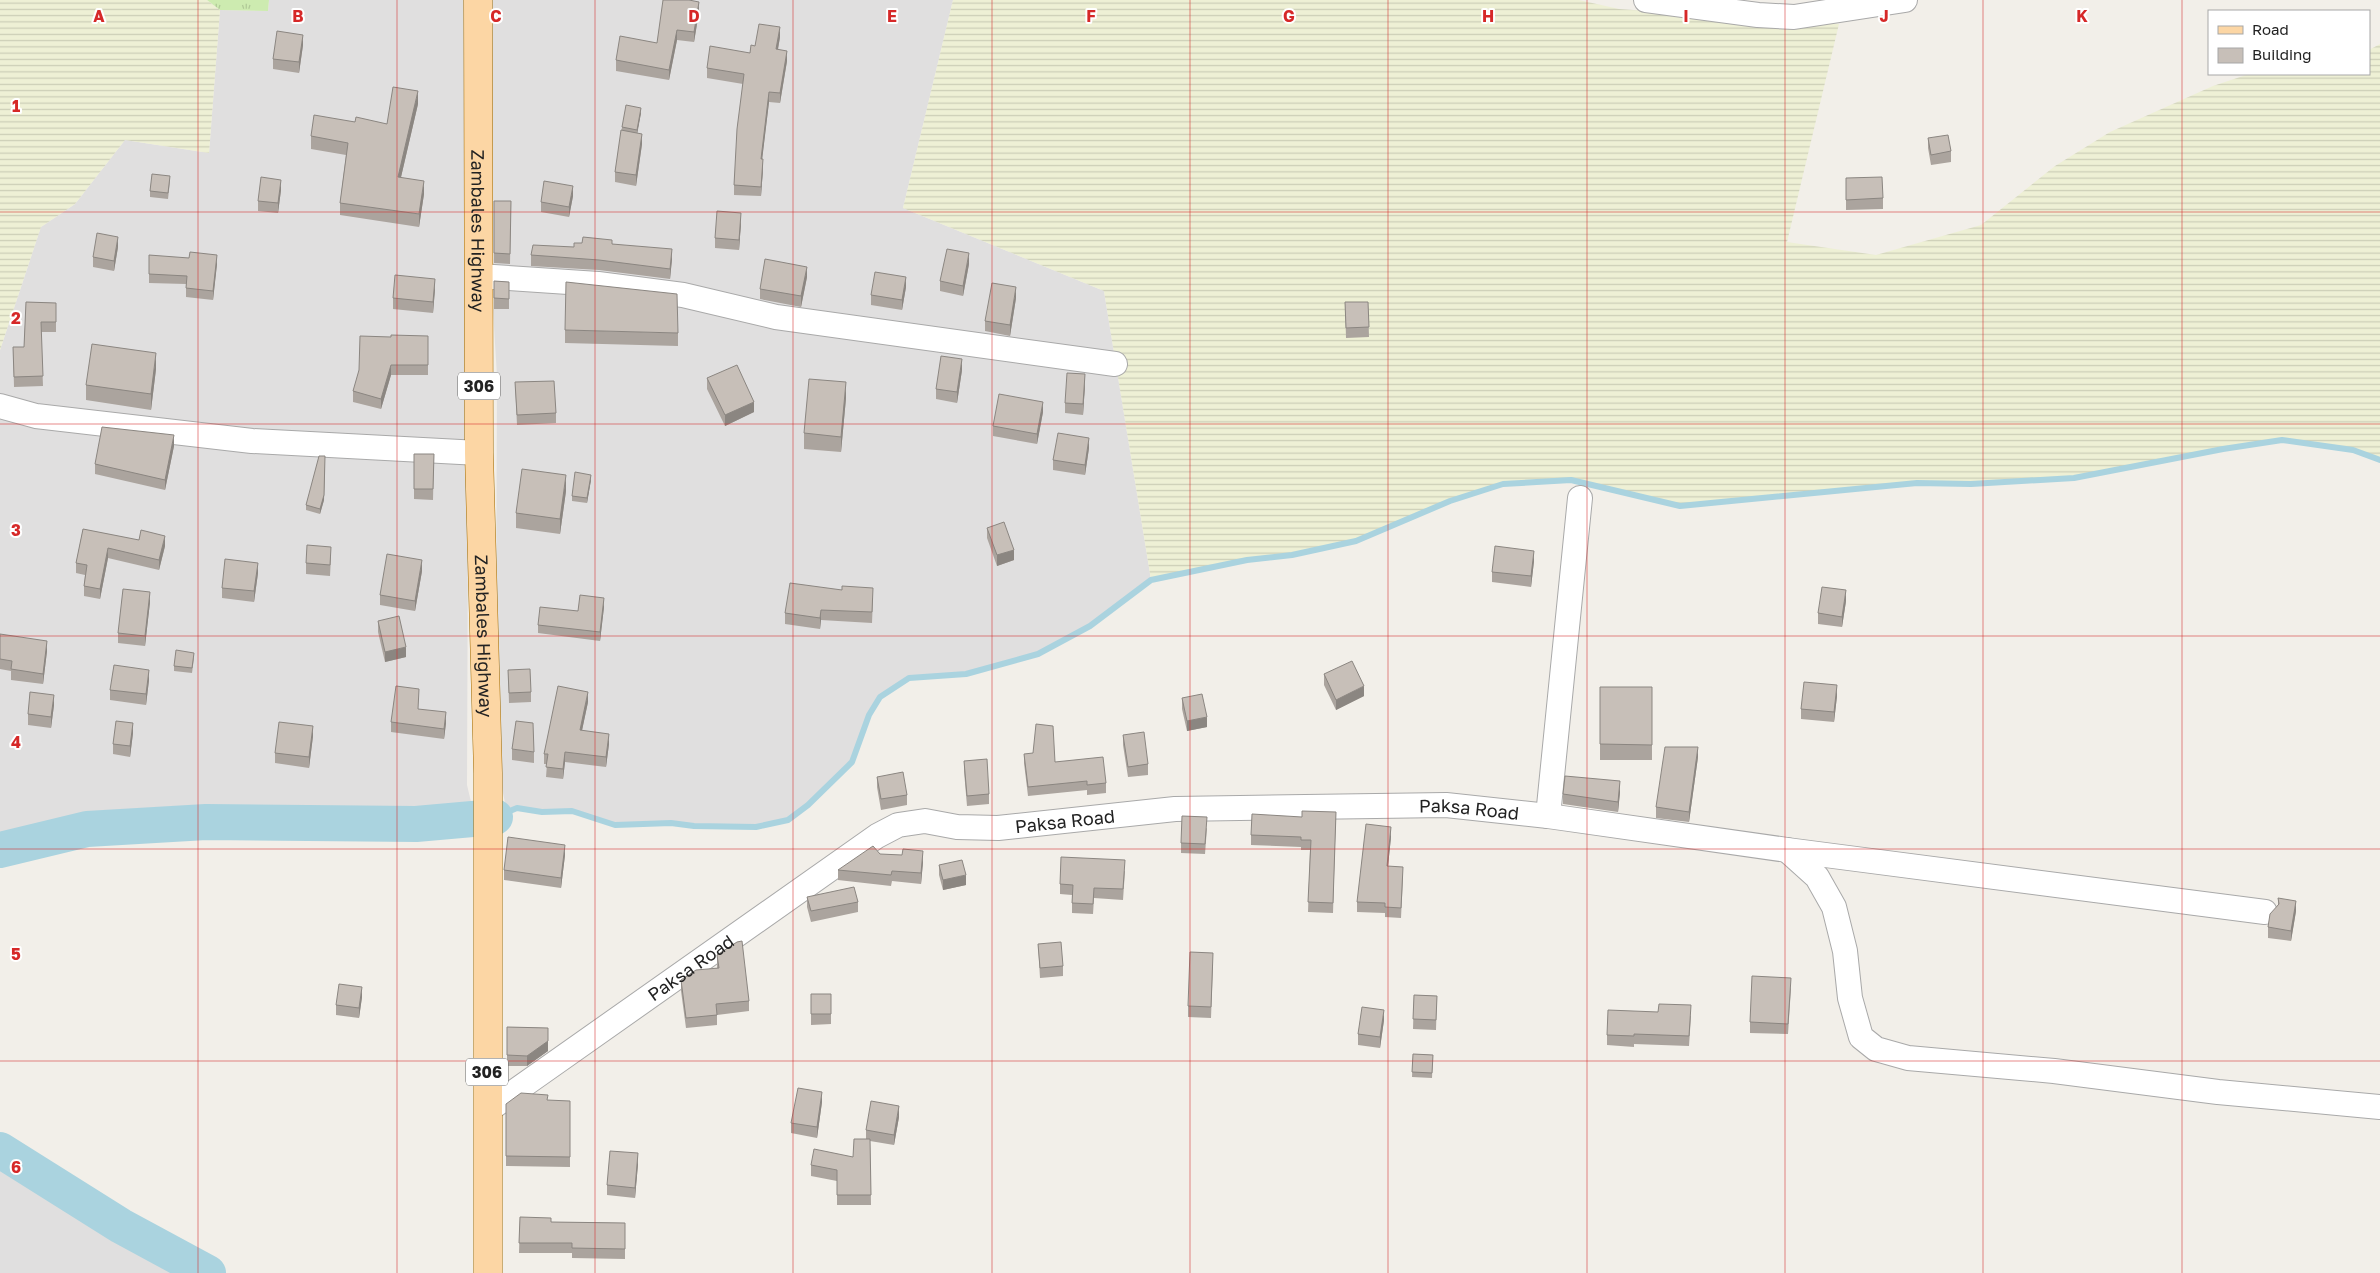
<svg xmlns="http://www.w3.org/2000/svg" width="2380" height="1273" viewBox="0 0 2380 1273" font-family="'Golos Text',sans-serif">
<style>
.residential{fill:#e0dfdf}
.farmland{fill:url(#farmland-rules)}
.grass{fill:url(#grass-tufts)}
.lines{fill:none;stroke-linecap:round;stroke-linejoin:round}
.stream{stroke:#aad3df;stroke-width:6}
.river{stroke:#aad3df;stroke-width:36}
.street-casing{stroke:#a9a9a9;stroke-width:26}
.primary-casing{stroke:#a06b00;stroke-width:29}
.street{stroke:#fff;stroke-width:24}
.primary{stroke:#fcd6a4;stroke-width:28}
.wall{fill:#aba49e}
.shaded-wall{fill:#8b8681}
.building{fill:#c7bfb8;stroke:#8b8681}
.grid{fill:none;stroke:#d62828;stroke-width:1;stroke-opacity:0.55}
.labels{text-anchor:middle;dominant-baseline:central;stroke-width:4;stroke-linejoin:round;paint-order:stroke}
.shield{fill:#fff;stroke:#646464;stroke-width:1}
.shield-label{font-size:16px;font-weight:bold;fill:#222}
.street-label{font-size:18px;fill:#222;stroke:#fff}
.grid-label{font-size:16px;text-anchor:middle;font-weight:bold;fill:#d62828;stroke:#fff;stroke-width:4;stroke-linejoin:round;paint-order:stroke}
</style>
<defs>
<pattern id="farmland-rules" width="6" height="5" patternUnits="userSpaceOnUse" patternTransform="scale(1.25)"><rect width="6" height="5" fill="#eef0d5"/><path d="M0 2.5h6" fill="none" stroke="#ccceb7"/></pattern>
<pattern id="grass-tufts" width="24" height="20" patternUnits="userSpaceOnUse" patternTransform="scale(1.25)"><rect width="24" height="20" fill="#cdebb0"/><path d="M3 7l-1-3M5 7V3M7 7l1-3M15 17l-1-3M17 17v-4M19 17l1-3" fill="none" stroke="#b0c997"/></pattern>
</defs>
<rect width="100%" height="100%" fill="#f2efe9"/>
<path class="residential" d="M269 0H470L467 785 475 819 416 824 206 822 87 829 0 850V350L41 227 75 204 125 140 209 153 220 10 268 11Z
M491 0H953L903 208 1104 291 1151 580 1090 626 1038 654 966 674 909 678 880 697 869 715 852 762 808 805 788 820 756 827 694 826 671 823 615 825 572 811 542 812 517 808 507 812 492 741 496 628 497 376 487 212Z
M0 1150 121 1226 208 1273H0Z"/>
<path class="farmland" d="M0 0H207L220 10 209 153 125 140 75 204 41 227 0 350Z
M953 0H1579L1619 9 1839 24 1787 242 1876 255 1981 225 2055 166 2110 132 2213 86 2249 74H2369V50L2380 44V460L2353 450 2282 440 2223 449 2074 478 1971 484 1917 483 1680 506 1571 480 1503 484 1450 501 1356 541 1292 555 1247 560 1151 580 1104 291 903 208Z"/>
<path class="grass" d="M207 0H269L268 11 220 10Z"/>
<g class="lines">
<path class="stream" d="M496 817 517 808 542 812 572 811 615 825 671 823 694 826 756 827 788 820 808 805 852 762 869 715 880 697 909 678 966 674 1038 654 1090 626 1151 580 1247 560 1292 555 1356 541 1450 501 1503 484 1571 480 1680 506 1917 483 1971 484 2074 478 2223 449 2282 440 2353 450 2380 460"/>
<path class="river" d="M0 850 87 829 206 822 416 824 495 817
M0 1150 121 1226 208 1273"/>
<g class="street-casing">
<g id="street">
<path d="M1646 0 1758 15 1794 17 1905 0"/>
<path d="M478 276 598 284 683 295 776 317 1115 364"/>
<path d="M0 406 36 416 252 441 479 453"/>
<path d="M1548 816 1580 498"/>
<path d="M1787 850 1817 877 1834 907 1845 951 1850 998 1861 1037 1876 1049 1908 1058 2054 1071 2218 1092 2380 1107"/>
<path id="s1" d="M487 1111 877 836 898 825 925 821 957 827 998 828 1175 809 1446 805 1548 816 1787 850 2265 912"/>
</g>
</g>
<g class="primary-casing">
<g id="primary">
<path id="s2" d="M478 0 479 453 488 773V1273"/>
</g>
</g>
<use href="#street" class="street"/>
<use href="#primary" class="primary"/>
</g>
<path class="wall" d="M699 12 694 42 677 40 669 80 616 71V60L657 43Z
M780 37 778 50 787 61 780 103 769 102 762 159 763 169 761 196 734 195V185L743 84 707 78V68L750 53 755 46Z
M303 45 299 73 273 69V59Z
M418 104 401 177 424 194 419 227 340 215V203L346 155 311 149V136L355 122 387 124Z
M641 113 637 133 642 144 636 186 615 182V172L622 127Z
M1928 138 1951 151V162L1931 165 1928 148Z
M1846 178 1883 198V209L1846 210Z
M170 181 168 199 150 197V191Z
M281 190 278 213 258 211V201Z
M573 196 569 217 541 212V202Z
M494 201H511L510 264 494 263Z
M741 223 739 250 715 248V238Z
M612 244 672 259 670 279 599 270 531 266V255L574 247Z
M118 247 114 271 93 267V257Z
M149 255 217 264 213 300 186 297V284L149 283Z
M969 264 963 296 940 291V281Z
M807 277 801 307 760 299V289Z
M494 281 509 282V309H494Z
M906 287 902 310 871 305V295Z
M435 289 433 313 393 309V298Z
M1016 298 1010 336 985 331V321Z
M26 302 56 303V332H41L43 386 14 387 13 347H24Z
M1345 302H1368L1369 337 1346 338Z
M565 330 678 333V346L565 343Z
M428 336V375H391L381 409 353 402V391L391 337Z
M156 369 151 410 86 400V385Z
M962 370 957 403 936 399V389Z
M707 378 754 412 725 426 707 389Z
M515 382 556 413V423L517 425Z
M1085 385 1083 415 1065 413V403Z
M846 398 841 452 804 449V433Z
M1043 412 1037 444 993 436V426Z
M174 446 165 490 95 474V464Z
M1089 448 1085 475 1053 470V460Z
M414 454H434L433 500 414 499Z
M591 480 587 503 572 501V496Z
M566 491 560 534 516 528V513Z
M324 500 320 514 306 510V505Z
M987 528 1014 560 997 566 987 538Z
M83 529 165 546 159 570 108 558 100 599 84 596V586L85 575 76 573V563Z
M331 557 330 576 306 574V563Z
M1534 561 1531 587 1492 582V572Z
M422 571 415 611 380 605V595Z
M258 573 254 602 222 598V588Z
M873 598 872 623 821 620 820 629 785 624V613Z
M1846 601 1842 627 1818 624V613Z
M150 602 145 646 118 643V633Z
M604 607 600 641 538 633V625L578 611Z
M378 621 406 657 385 662 378 632Z
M0 634 47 651 43 684 11 680V671L0 669Z
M194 658 192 673 174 671V666Z
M508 670 531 692V702L509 703Z
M1324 674 1364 696 1336 710 1324 685Z
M149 680 146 705 110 700V690Z
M1600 687H1652V760H1600Z
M1837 696 1834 722 1801 719V709Z
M1182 698 1207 727 1187 731 1182 709Z
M588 702 582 730 609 744 606 767 565 762 563 779 546 777 547 764H544V754Z
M54 705 51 728 28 725V714Z
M391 722 446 723 444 739 391 732Z
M133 733 130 757 113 754V744Z
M1123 735 1148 764V775L1128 777 1123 745Z
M313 736 309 768 275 763V753Z
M512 749 534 752V763L512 760Z
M1024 754 1055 762 1106 783V793L1087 795V790L1028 796 1024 763Z
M1698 757 1689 822 1656 818V807Z
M964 761 989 794V804L967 806 964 771Z
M877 777 907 795V805L881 810 877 787Z
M1620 792 1618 812 1563 804V794Z
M1336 812 1333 913 1308 912 1310 850H1301V847L1251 845V835L1302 817Z
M1207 828 1205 854 1181 853V843Z
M1391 837 1388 866 1403 877 1401 918 1385 917V913L1357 912V902Z
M565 855 561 888 504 880V870Z
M923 862 921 884 892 881 891 886 838 880V870Z
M939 865 966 885 943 890 939 875Z
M1125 871 1123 900 1094 898 1093 914 1072 913V895L1060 894V884Z
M807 897 858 902V912L811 922 807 907Z
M2278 898 2296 911 2291 941 2268 938V927L2278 905Z
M1038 944 1063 966V976L1040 978Z
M717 955 749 1001V1011L717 1015V1025L686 1028 681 991V980L717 968Z
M1213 964 1211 1018 1188 1017V1006Z
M1791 988 1788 1034 1750 1033V1022Z
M811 994H831V1024L811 1025Z
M1414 995 1437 996 1436 1030 1413 1029Z
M362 997 359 1018 336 1015V1005Z
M1691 1016 1689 1046 1634 1044V1047L1607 1045V1035Z
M1384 1020 1380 1048 1358 1045V1034Z
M507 1027 548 1028V1051L527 1066H507Z
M1413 1054 1433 1055 1432 1078 1412 1077Z
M570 1101V1167L506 1166V1104Z
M822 1102 817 1138 791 1133V1123Z
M899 1117 894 1145 870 1141 871 1205H837V1181L811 1176V1165L853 1157 866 1139V1130Z
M638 1164 635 1198 607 1195V1185Z
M520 1217 551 1222 625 1223V1259L572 1258V1253H519Z"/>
<path class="shaded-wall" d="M699 2V12L694 42V32Z
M780 27V37L776 59V49Z
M677 30V40L669 80V70Z
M303 35V45L299 73V62Z
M787 51V61L780 103V93Z
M418 91V104L398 190V177Z
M769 92V102L761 169V159Z
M641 108V113L637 135V130Z
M642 134V144L636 186V175Z
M763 159V169L761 196V187Z
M281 180V190L278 213V203Z
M424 181V194L419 227V214Z
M573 186V196L569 217V207Z
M741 213V223L739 250V240Z
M118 237V247L114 271V261Z
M672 249V259L670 279V269Z
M969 253V264L963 296V286Z
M217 255V264L213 300V291Z
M807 267V277L801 307V296Z
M906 277V287L902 310V300Z
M435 279V289L433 313V302Z
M1016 287V298L1010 336V325Z
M156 353V369L151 410V394Z
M962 359V370L957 403V392Z
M391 365V375L381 409V399Z
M1085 374V385L1083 415V404Z
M846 382V398L841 452V437Z
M754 402V412L725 426V415Z
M1043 402V412L1037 444V434Z
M174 435V446L165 490V480Z
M1089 438V448L1085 475V465Z
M325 462 324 500 320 514V509Z
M566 475V491L560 534V519Z
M591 475V480L587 503V498Z
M165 536V546L159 570V560Z
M108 548V558L100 599V589Z
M1014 550V560L997 566V555Z
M1534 551V561L1531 587V576Z
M422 560V571L415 611V601Z
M258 563V573L254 602V591Z
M1846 590V601L1842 627V617Z
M150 592V602L145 646V636Z
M604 598V607L600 641V632Z
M821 610V620L820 629V618Z
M47 641V651L43 684V674Z
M406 647V657L385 662V652Z
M149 670V680L146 705V694Z
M1837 685V696L1834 722V712Z
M1364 686V696L1336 710V700Z
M588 692V702L580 740V730Z
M54 695V705L51 728V717Z
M446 712V723L444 739V729Z
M1207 717V727L1187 731V721Z
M133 723V733L130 757V746Z
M313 726V736L309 768V757Z
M609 734V744L606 767V757Z
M1698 747V757L1689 822V812Z
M565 752V762L563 779V769Z
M1620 781V792L1618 812V802Z
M1391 827V837L1387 876V866Z
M565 845V855L561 888V878Z
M923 851V862L921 884V873Z
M966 875V885L943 890V880Z
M2296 901V911L2291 941V931Z
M362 987V997L359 1018V1008Z
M1384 1010V1020L1380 1048V1037Z
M548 1041V1051L527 1066V1056Z
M822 1092V1102L817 1138V1127Z
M899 1106V1117L894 1145V1135Z
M638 1153V1164L635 1198V1188Z"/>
<path class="building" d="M663 0H689L699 2 694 32 677 30 669 70 616 60 620 36 657 43Z
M759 24 780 27 776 49 787 51 780 93 769 92 761 159H763L761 187 734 185 737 129 744 74 707 68 710 46 750 53 751 45 755 46Z
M277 31 303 35 299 62 273 59Z
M393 87 418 91 398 177 424 181 419 214 340 203 348 143 311 136 314 115 355 122 356 117 387 124Z
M626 105 641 108 637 130 622 127Z
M621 130 642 134 636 175 615 172Z
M1948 135 1951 151 1931 155 1928 138Z
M152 174 170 176 168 193 150 191Z
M261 177 281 180 278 203 258 201Z
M1882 177 1883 198 1846 200V178Z
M544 181 573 186 569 207 541 202Z
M494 201H511L510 254 494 253Z
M717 211 741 213 739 240 715 238Z
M97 233 118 237 114 261 93 257Z
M583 237 612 240V244L672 249 670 269 599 260 531 255 533 245 574 247V243H582Z
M947 249 969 253 963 286 940 281Z
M190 252 217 255 213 291 186 288 187 276 149 274V255L189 258Z
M765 259 807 267 801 296 760 289Z
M875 272 906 277 902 300 871 295Z
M395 275 435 279 433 302 393 298Z
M494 281 509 282V299L494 298Z
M566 282 677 294 678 333 565 330Z
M992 283 1016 287 1010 325 985 321Z
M26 302 56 303V322H41L43 376 14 377 13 347H24Z
M1345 302H1368L1369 327 1346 328Z
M391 335 428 336V365H391L381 399 353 391 359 370 360 336 391 337Z
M92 344 156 353 151 394 86 385Z
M941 356 962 359 957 392 936 389Z
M737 365 754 402 725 415 707 378Z
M1067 373 1085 374 1083 404 1065 403Z
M809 379 846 382 841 437 804 433Z
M554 381 556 413 517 415 515 382Z
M999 394 1043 402 1037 434 993 426Z
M102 427 174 435 165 480 95 464Z
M1058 433 1089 438 1085 465 1053 460Z
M414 454H434L433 489H414Z
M319 456H325L324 495 320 509 306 505Z
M522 469 566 475 560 519 516 513Z
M575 472 591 475 587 498 572 496Z
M1004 522 1014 550 997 555 987 528Z
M83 529 139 540 141 530 165 536 159 560 108 548 100 589 84 586 87 565 76 563Z
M307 545 331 547 330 565 306 563Z
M1495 546 1534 551 1531 576 1492 572Z
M387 554 422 560 415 601 380 595Z
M225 559 258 563 254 591 222 588Z
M790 583 842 590V586L873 588 872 612 821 610 820 618 785 613Z
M1822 587 1846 590 1842 617 1818 613Z
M123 589 150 592 145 636 118 633Z
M580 595 604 598 600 632 538 625 540 607 578 611Z
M399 616 406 647 385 652 378 621Z
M0 634 47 641 43 674 11 669 12 661 0 659Z
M176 650 194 653 192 668 174 666Z
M1352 661 1364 686 1336 700 1324 674Z
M114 665 149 670 146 694 110 690Z
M530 669 531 692 509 693 508 670Z
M1804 682 1837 685 1834 712 1801 709Z
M396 686 419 689 418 709 446 712 444 729 391 722Z
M558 686 588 692 580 730 609 734 606 757 565 752 563 769 546 767 548 754H544Z
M1600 687H1652V745L1600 744Z
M30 692 54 695 51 717 28 714Z
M1202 694 1207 717 1187 721 1182 698Z
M116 721 133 723 130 746 113 744Z
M516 721 533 723 534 752 512 749Z
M279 722 313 726 309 757 275 753Z
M1036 724 1053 726 1055 762 1103 757 1106 783 1087 785V781L1028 787 1024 754 1033 753Z
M1144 732 1148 764 1128 767 1123 735Z
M1665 747H1698L1689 812 1656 807Z
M987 759 989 794 967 796 964 761Z
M903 772 907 795 881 799 877 777Z
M1565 776 1620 781 1618 802 1563 794Z
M1302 811 1336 812 1333 903 1308 902 1311 840H1301V837L1251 835 1252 814 1302 817Z
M1182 816 1207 817 1205 844 1181 843Z
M1366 824 1391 827 1387 866 1403 867 1401 908 1385 907V903L1357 902Z
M508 837 565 845 561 878 504 870Z
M873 846 880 854 902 855 903 849 923 851 921 873 892 871 891 875 838 870Z
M1061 857 1125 860 1123 889 1094 888 1093 904 1072 903 1073 885 1060 884Z
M962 860 966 875 943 880 939 865Z
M854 887 858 902 811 911 807 897Z
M2278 898 2296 901 2291 931 2268 927 2270 914 2279 904Z
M742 941 749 1001 716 1004 717 1015 686 1018 681 980 696 970 719 968 717 955 737 942Z
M1061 942 1063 966 1040 968 1038 944Z
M1190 952 1213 953 1211 1007 1188 1006Z
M1752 976 1791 978 1788 1024 1750 1022Z
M339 984 362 987 359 1008 336 1005Z
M811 994H831V1014H811Z
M1414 995 1437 996 1436 1020 1413 1019Z
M1659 1004 1691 1005 1689 1036 1634 1034V1036L1607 1035 1608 1010 1658 1012Z
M1362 1007 1384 1010 1380 1037 1358 1034Z
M507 1027 548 1028V1041L527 1056 507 1055Z
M1413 1054 1433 1055 1432 1073 1412 1072Z
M798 1088 822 1092 817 1127 791 1123Z
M521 1093 548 1095 547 1100 570 1101V1157L506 1156V1104Z
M871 1101 899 1106 894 1135 866 1130Z
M854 1139H870L871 1195H837V1170L811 1165 814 1149 853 1157Z
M610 1151 638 1153 635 1188 607 1185Z
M520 1217 551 1218V1222L625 1223V1249L572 1248V1243H519Z"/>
<path class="grid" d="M198 0V1273M397 0V1273M595 0V1273M793 0V1273M992 0V1273M1190 0V1273M1388 0V1273M1587 0V1273M1785 0V1273M1983 0V1273M2182 0V1273M0 212H2380M0 424H2380M0 636H2380M0 849H2380M0 1061H2380"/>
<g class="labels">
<g class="shield">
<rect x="458" y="372.5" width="42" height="27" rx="4"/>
<rect x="466" y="1058.5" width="42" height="27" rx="4"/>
</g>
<g class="shield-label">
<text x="479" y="386">306</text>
<text x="487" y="1072">306</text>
</g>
<g class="street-label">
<text stroke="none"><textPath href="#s2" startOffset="231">Zambales Highway</textPath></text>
<text stroke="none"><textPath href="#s2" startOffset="636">Zambales Highway</textPath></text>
<text stroke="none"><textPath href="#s1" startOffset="1074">Paksa Road</textPath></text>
<text stroke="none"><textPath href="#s1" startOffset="669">Paksa Road</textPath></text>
<text stroke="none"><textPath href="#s1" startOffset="249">Paksa Road</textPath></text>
</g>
</g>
<g class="grid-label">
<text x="99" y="22">A</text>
<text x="298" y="22">B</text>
<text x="496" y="22">C</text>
<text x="694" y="22">D</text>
<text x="892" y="22">E</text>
<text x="1091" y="22">F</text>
<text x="1289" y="22">G</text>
<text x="1488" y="22">H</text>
<text x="1686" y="22">I</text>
<text x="1884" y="22">J</text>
<text x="2082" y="22">K</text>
<text x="16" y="112">1</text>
<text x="16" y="324">2</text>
<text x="16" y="536">3</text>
<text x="16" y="748">4</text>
<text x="16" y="960">5</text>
<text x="16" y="1173">6</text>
</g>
<rect x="2208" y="10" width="162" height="65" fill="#ffffff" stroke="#a7a7a7"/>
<rect x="2218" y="26" width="25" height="8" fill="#fcd6a4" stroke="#a7a7a7"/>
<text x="2252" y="35" font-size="15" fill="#222222">Road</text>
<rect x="2218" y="48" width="25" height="15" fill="#c7bfb8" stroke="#a7a7a7"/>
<text x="2252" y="60" font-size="15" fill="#222222">Building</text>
</svg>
